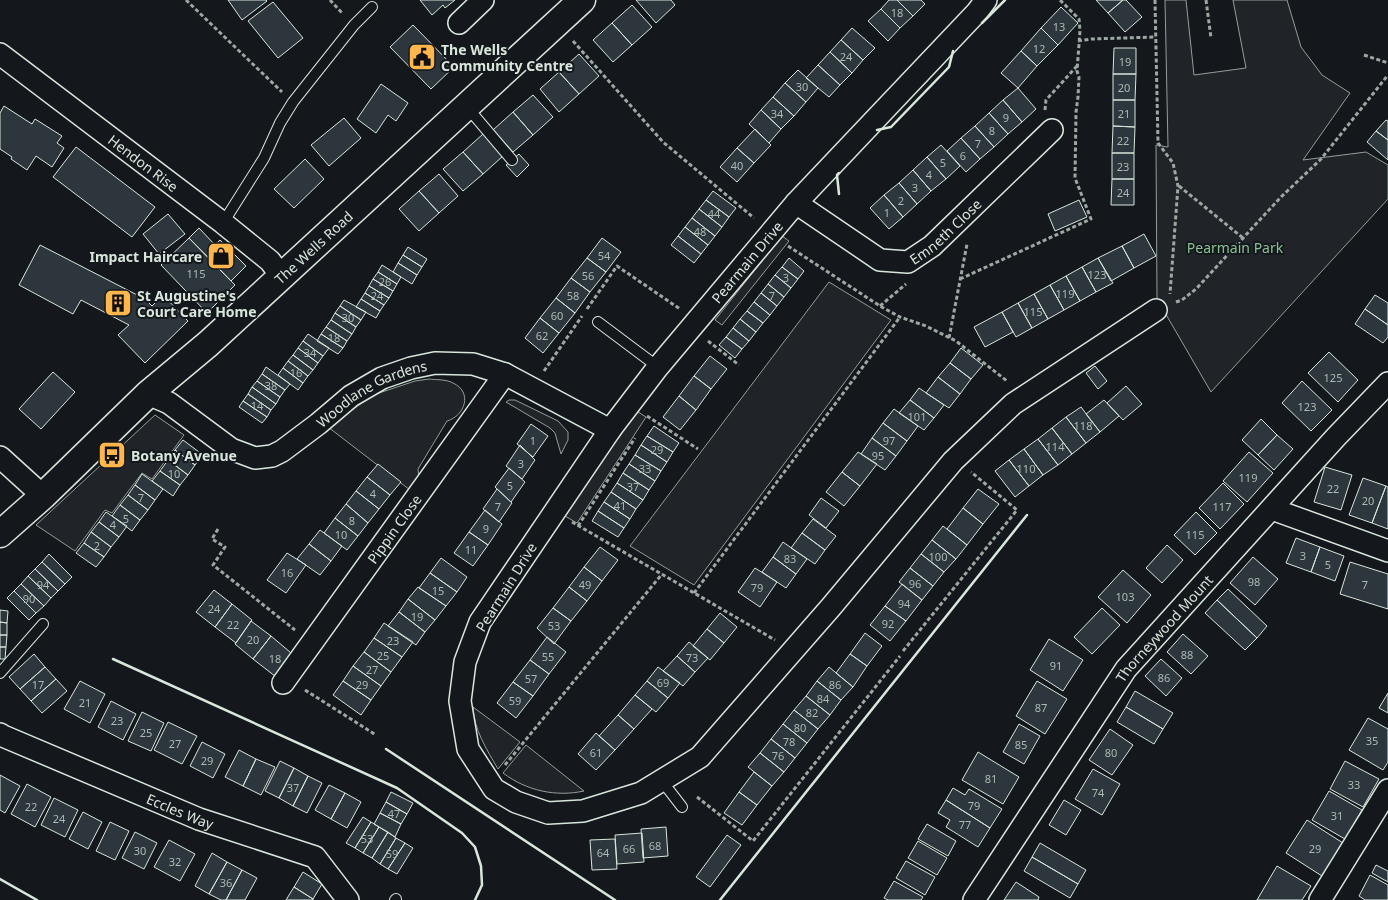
<svg xmlns="http://www.w3.org/2000/svg" width="1388" height="900" viewBox="0 0 1388 900" font-family="'Noto Sans',sans-serif">
<style>
.green{fill:#202428;stroke:#939e99}
.building{fill:#2c363c;stroke:#d8e6dc}
.lines{fill:none;stroke-linecap:round;stroke-linejoin:round}
.service-casing{stroke:#d8e6dc;stroke-width:12}
.minor-casing{stroke:#d8e6dc;stroke-width:24}
.tertiary-casing{stroke:#d8e6dc;stroke-width:29}
.path{stroke:#9da8a2;stroke-width:3;stroke-dasharray:4 2.5;stroke-linecap:butt}
.service{stroke:#14181c;stroke-width:10}
.minor{stroke:#14181c;stroke-width:21}
.tertiary{stroke:#14181c;stroke-width:26}
.wall{stroke:#d8e6dc;stroke-width:2.5}
.labels{text-anchor:middle;dominant-baseline:central;stroke-width:4;stroke-linejoin:round;paint-order:stroke}
.number-label{font-size:11px;fill:#adbab4}
.poi-label{font-size:14px;font-weight:bold;fill:#d8e6dc;stroke:#14181c;text-anchor:start}
.street-label{font-size:14px;fill:#d8e6dc;stroke:#14181c}
.park-label{font-size:14px;fill:#8ac095;stroke:#14181c}
</style>
<rect width="100%" height="100%" fill="#14181c"/>
<path class="green" d="M1165 0H1186L1194 75 1246 68 1233 0H1287L1301 47 1322 75 1350 93 1303 160 1366 152 1388 165V199L1211 392 1157 299 1156 145 1168 147Z
M782 236 789 241 722 325 715 320Z
M829 282 891 320 694 585 630 546Z
M429 379C436 380 446 379 453 383 473 392 465 416 447 421L418 469 419 479 410 490 328 427 373 395 415 381Z
M509 400H515L558 421 568 432V440L561 454 555 433 550 428 506 402Z
M635 410 646 417 577 523 565 516Z
M155 415 184 435 152 479 142 473 112 513 105 510 75 551 36 525Z
M473 707 520 742 498 769C487 750 474 730 473 707Z
M526 745 584 791C556 797 527 791 503 773Z"/>
<path class="building" d="M228 0H266L267 1 242 20Z
M420 0H455L445 8 443 5 432 15Z
M636 0H671L675 5 656 23Z
M889 0H897L913 16 900 28 881 9Z
M897 0H921L925 4 913 16Z
M1096 0H1123L1108 13Z
M1123 0H1126L1142 17 1125 32 1108 13Z
M273 2 303 38 278 58 248 21Z
M632 5 652 27 632 45 612 23Z
M1061 7 1078 23 1058 45 1041 28Z
M881 9 900 28 888 41 868 21Z
M612 23 632 45 613 62 593 40Z
M413 25 454 67 431 89 390 47Z
M852 28 875 48 863 60 841 40Z
M1041 28 1058 45 1037 66 1021 51Z
M841 40 863 60 852 73 830 52Z
M1114 48H1136V74H1113Z
M1021 51 1037 66 1018 88 1001 73Z
M830 52 852 73 840 85 818 65Z
M579 54 599 76 579 94 559 72Z
M818 65 840 85 829 97 806 78Z
M798 70 818 88 806 102 785 83Z
M559 72 579 94 559 112 540 89Z
M1113 74H1136L1135 100H1113Z
M785 83 806 102 794 116 773 97Z
M381 84 408 103 396 121 388 115 376 133 357 119Z
M1018 88 1036 109 1022 122 1003 100Z
M533 95 553 117 533 135 513 112Z
M773 97 794 116 781 129 761 110Z
M1003 100 1022 122 1008 134 989 113Z
M1113 100H1135V127L1113 126Z
M4 106 32 124 35 119 62 136 57 143 64 148 52 167 36 156 27 170 11 159 12 157 0 149V113Z
M761 110 781 129 769 143 749 124Z
M513 112 533 135 513 152 493 130Z
M989 113 1008 134 994 147 975 126Z
M344 118 361 138 329 166 311 145Z
M1386 120 1388 121V140L1376 131Z
M975 126 994 147 980 159 961 138Z
M1113 126 1135 127 1134 153H1112Z
M755 129 771 145 754 163 737 148Z
M1376 131 1388 140V160L1367 142Z
M483 134 503 156 483 174 463 152Z
M961 138 980 159 966 172 947 151Z
M941 145 960 166 946 179 927 157Z
M76 147 155 207 132 237 53 177Z
M737 148 754 163 737 182 720 167Z
M463 152 483 174 463 191 443 169Z
M1112 153H1134V179H1112Z
M519 154 529 165 517 177 506 165Z
M927 157 946 179 931 191 913 170Z
M305 159 324 179 294 208 274 189Z
M913 170 931 191 917 204 899 183Z
M439 174 458 196 439 213 419 191Z
M1112 179H1134V205H1111Z
M899 183 917 204 903 217 884 195Z
M419 191 439 213 419 231 399 209Z
M713 191 736 208 729 217 706 200Z
M884 195 903 217 889 229 870 208Z
M706 200 729 217 722 227 699 209Z
M1079 200 1087 217 1055 231 1048 214Z
M699 209 722 227 715 236 692 218Z
M168 214 185 234 159 254 143 234Z
M692 218 715 236 708 245 685 227Z
M685 227 708 245 701 254 678 236Z
M199 228 215 245 220 240 246 266 231 281 189 238Z
M1144 234 1156 256 1134 268 1122 246Z
M678 236 701 254 694 263 671 245Z
M189 238 235 285 207 313 161 265Z
M602 238 621 252 606 272 587 258Z
M40 245 145 299 152 306 163 295 188 321 145 363 118 335 129 325 81 300 73 314 19 285Z
M1122 246 1134 268 1111 281 1098 258Z
M408 247 427 259 422 267 403 255Z
M403 255 422 267 417 275 398 263Z
M587 258 606 272 590 292 571 278Z
M789 258 804 271 798 279 782 267Z
M1098 258 1113 283 1096 292 1082 267Z
M398 263 417 275 412 284 393 272Z
M382 265 401 277 397 284 378 272Z
M782 267 798 279 791 288 775 275Z
M1082 267 1096 292 1080 301 1066 276Z
M378 272 397 284 393 291 373 279Z
M775 275 791 288 784 297 768 284Z
M1066 276 1080 301 1064 310 1050 285Z
M571 278 590 292 575 313 556 298Z
M373 279 393 291 389 298 369 286Z
M768 284 784 297 777 306 761 293Z
M1050 285 1064 310 1048 319 1034 294Z
M369 286 389 298 384 305 365 293Z
M365 293 384 305 380 311 361 299Z
M761 293 777 306 770 315 754 302Z
M1034 294 1048 319 1032 328 1018 303Z
M1375 295 1388 303V325L1365 309Z
M556 298 575 313 559 333 540 318Z
M361 299 380 311 376 318 356 307Z
M344 300 366 312 361 320 340 306Z
M754 302 770 315 763 323 747 311Z
M1018 303 1032 328 1016 337 1002 312Z
M340 306 361 320 356 327 335 313Z
M1365 309 1388 325V337L1383 343 1355 324Z
M747 311 763 323 756 332 740 319Z
M1002 312 1013 332 985 347 974 327Z
M335 313 356 327 352 334 331 320Z
M540 318 559 333 543 353 525 338Z
M740 319 756 332 749 341 733 328Z
M331 320 352 334 347 341 326 327Z
M326 327 347 341 343 348 321 334Z
M733 328 749 341 742 349 726 337Z
M308 334 329 348 323 356 303 341Z
M321 334 343 348 338 354 317 341Z
M726 337 742 349 735 358 719 345Z
M303 341 323 356 318 363 298 348Z
M298 348 318 363 313 370 293 355Z
M961 348 983 365 971 379 950 363Z
M1329 352 1358 380 1338 402 1308 373Z
M293 355 313 370 308 376 288 361Z
M710 356 727 369 711 389 694 376Z
M288 361 308 376 303 383 283 368Z
M950 363 971 379 960 394 938 377Z
M1095 366 1107 381 1098 389 1086 373Z
M266 367 290 384 285 390 262 374Z
M283 368 303 383 298 390 278 375Z
M53 372 75 392 41 429 19 409Z
M262 374 285 390 280 397 257 381Z
M694 376 711 389 696 410 679 396Z
M938 377 960 394 949 408 926 393Z
M257 381 280 397 276 404 252 387Z
M1302 381 1332 410 1311 431 1282 403Z
M1126 386 1142 404 1123 420 1107 403Z
M252 387 276 404 271 410 248 394Z
M919 388 944 405 934 418 910 400Z
M248 394 271 410 267 417 243 401Z
M679 396 696 410 680 430 663 417Z
M910 400 934 418 924 430 899 413Z
M1104 400 1119 416 1100 432 1086 414Z
M243 401 267 417 262 423 239 407Z
M1081 407 1100 432 1086 443 1066 417Z
M894 409 918 426 907 441 883 423Z
M1066 417 1086 443 1072 454 1052 428Z
M1261 419 1277 435 1258 455 1242 440Z
M883 423 907 441 896 456 872 438Z
M531 424 548 436 533 457 517 444Z
M654 426 679 443 673 452 647 436Z
M1052 428 1072 454 1058 465 1038 439Z
M1277 435 1293 449 1274 470 1258 455Z
M647 436 673 452 667 462 641 445Z
M872 438 896 456 885 470 861 454Z
M1038 439 1058 465 1043 475 1024 449Z
M183 440 203 455 195 465 175 450Z
M520 445 535 460 522 479 506 466Z
M641 445 667 462 661 471 635 455Z
M1024 449 1043 475 1029 486 1009 460Z
M175 450 195 465 188 475 168 460Z
M858 452 877 464 860 486 842 472Z
M1249 452 1273 473 1247 502 1223 481Z
M635 455 661 471 655 481 629 464Z
M168 460 188 475 180 485 160 471Z
M1009 460 1029 486 1015 497 995 471Z
M378 464 401 482 390 495 367 477Z
M629 464 655 481 649 490 623 473Z
M1325 467 1352 475 1341 510 1314 502Z
M509 468 525 482 511 502 495 487Z
M160 471 180 485 173 496 152 481Z
M842 472 860 486 844 506 826 492Z
M623 473 649 490 643 500 617 483Z
M142 474 163 489 155 500 135 485Z
M367 477 390 495 379 509 356 491Z
M1363 478 1386 486 1372 523 1349 515Z
M617 483 643 500 636 509 611 492Z
M1223 483 1244 504 1220 529 1199 508Z
M135 485 155 500 148 510 128 495Z
M1386 486 1388 487V529L1372 523Z
M497 489 512 503 499 522 483 509Z
M978 489 999 504 983 524 963 508Z
M356 491 379 509 368 523 346 504Z
M611 492 636 509 630 519 604 502Z
M128 495 148 510 140 520 120 505Z
M821 498 839 511 826 528 809 515Z
M604 502 630 519 624 528 598 511Z
M346 504 368 523 358 536 335 518Z
M120 505 140 520 132 531 112 516Z
M963 508 983 524 967 545 947 529Z
M485 510 502 524 488 545 469 532Z
M598 511 624 528 618 537 592 521Z
M106 512 127 526 119 537 99 522Z
M1196 512 1217 533 1195 555 1174 535Z
M335 518 358 536 347 550 324 533Z
M813 519 836 536 825 550 802 533Z
M99 522 119 537 111 547 91 532Z
M943 526 967 545 956 559 932 540Z
M320 530 342 546 331 561 309 544Z
M91 532 111 547 104 557 84 543Z
M469 532 488 545 473 566 454 553Z
M802 533 825 550 815 564 791 548Z
M1296 538 1320 547 1311 572 1286 563Z
M932 540 956 559 944 572 921 554Z
M783 542 807 559 796 574 773 557Z
M84 543 104 557 96 567 76 553Z
M309 544 331 561 320 575 297 559Z
M1167 545 1183 560 1162 583 1146 568Z
M600 547 618 560 602 581 584 567Z
M1320 547 1344 556 1335 581 1311 572Z
M287 553 306 565 286 593 267 580Z
M49 554 72 577 65 584 42 562Z
M921 554 944 572 933 586 910 568Z
M773 557 796 574 786 588 762 572Z
M1253 557 1278 579 1255 605 1230 583Z
M441 558 467 577 457 592 430 573Z
M42 562 65 584 58 591 35 569Z
M1350 562 1388 574V609L1340 594Z
M584 567 602 581 587 601 569 587Z
M755 568 777 582 760 607 738 592Z
M910 568 933 586 922 600 899 582Z
M35 569 58 591 51 598 28 576Z
M1123 570 1151 595 1127 623 1098 597Z
M430 573 457 592 446 606 419 588Z
M28 576 51 598 44 606 21 584Z
M21 584 44 606 36 613 14 591Z
M902 584 922 600 906 621 885 606Z
M418 587 446 606 435 620 408 599Z
M569 587 587 601 571 621 553 608Z
M1228 589 1267 626 1257 638 1217 600Z
M214 590 232 604 215 627 196 612Z
M14 591 36 613 29 620 7 598Z
M408 599 435 620 425 632 399 612Z
M1217 600 1257 638 1245 650 1205 613Z
M232 604 252 620 236 643 215 627Z
M885 606 906 621 890 641 870 625Z
M553 608 571 621 554 644 537 628Z
M1102 608 1120 625 1092 654 1074 637Z
M0 610 8 611 7 623 0 622Z
M399 612 425 632 416 645 388 626Z
M720 613 737 627 724 643 707 629Z
M251 621 271 636 253 659 235 644Z
M0 622 7 623V635H0Z
M384 623 413 642 402 657 374 638Z
M707 629 724 643 710 660 693 646Z
M865 633 882 646 867 666 850 654Z
M1183 634 1208 656 1191 674 1167 652Z
M0 635H7L6 647H0Z
M271 636 297 658 280 680 253 659Z
M547 637 566 652 549 674 530 660Z
M374 638 402 657 391 672 364 652Z
M1049 639 1083 660 1063 691 1030 670Z
M689 642 708 658 695 672 677 656Z
M0 647H6L5 659H0Z
M364 652 391 672 381 686 353 666Z
M34 654 45 667 20 689 9 677Z
M850 654 867 666 853 687 836 673Z
M677 656 695 672 683 686 663 671Z
M1161 659 1182 678 1166 696 1145 676Z
M530 660 549 674 533 696 513 682Z
M353 666 381 686 371 700 343 681Z
M45 667 56 679 31 701 20 689Z
M658 667 680 683 668 698 647 681Z
M829 667 853 687 841 700 817 681Z
M56 679 67 691 42 713 31 701Z
M80 681 105 694 90 723 64 709Z
M343 681 371 700 361 715 333 695Z
M647 681 668 698 656 712 635 695Z
M817 681 841 700 830 715 806 696Z
M1037 681 1067 699 1045 734 1016 716Z
M513 682 533 696 516 718 497 703Z
M1135 691 1173 713 1163 729 1126 707Z
M1388 693V713L1379 708Z
M635 695 652 709 634 729 618 715Z
M806 696 830 715 818 729 794 710Z
M111 701 136 714 123 740 98 727Z
M1126 707 1163 729 1154 744 1117 722Z
M794 710 818 729 807 743 783 724Z
M142 712 164 723 151 751 128 741Z
M618 715 634 729 615 750 599 736Z
M1368 718 1388 729V762L1383 770 1349 750Z
M168 722 197 736 182 764 154 750Z
M783 724 807 743 795 758 771 739Z
M1019 724 1040 736 1024 764 1003 752Z
M1110 729 1133 745 1112 775 1089 760Z
M596 733 615 750 596 770 578 754Z
M771 739 795 758 784 772 760 753Z
M202 742 225 754 213 778 190 766Z
M239 750 256 759 243 786 225 777Z
M978 752 1019 777 1003 804 962 780Z
M760 753 784 772 772 786 748 767Z
M256 759 275 767 261 795 243 786Z
M280 761 294 768 279 798 265 791Z
M1345 761 1379 779 1363 807 1330 789Z
M294 768 308 776 293 806 279 798Z
M1093 769 1120 784 1102 815 1075 799Z
M754 772 772 786 757 805 739 792Z
M0 775 20 786 5 813 0 810Z
M308 776 322 783 307 813 293 806Z
M27 784 51 797 35 827 11 814Z
M329 785 345 793 331 819 315 810Z
M953 788 965 795 969 789 1002 809 990 828 946 800Z
M1329 791 1362 810 1345 839 1312 820Z
M391 792 413 803 407 814 386 802Z
M739 792 757 805 742 825 724 813Z
M345 793 361 802 347 828 331 819Z
M54 798 78 810 65 837 41 825Z
M946 800 990 828 978 847 946 827 950 820 938 813Z
M1064 800 1081 810 1066 835 1049 825Z
M386 802 407 814 401 824 380 813Z
M83 812 102 822 88 849 69 839Z
M380 813 401 824 395 837 374 824Z
M363 817 371 822 355 848 346 843Z
M1307 820 1343 843 1322 876 1286 853Z
M110 822 129 831 115 860 96 851Z
M371 822 379 827 363 853 355 848Z
M927 824 956 841 948 856 918 839Z
M379 827 388 832 372 858 363 853Z
M666 827 668 856 643 858 641 829Z
M135 832 157 843 144 869 122 858Z
M388 832 396 838 380 864 372 858Z
M642 833 644 862 617 864 615 835Z
M727 835 741 845 710 887 696 877Z
M396 838 405 843 388 869 380 864Z
M615 839 617 869 592 870 590 840Z
M169 840 195 854 180 881 154 867Z
M918 841 947 858 937 875 908 858Z
M405 843 413 848 397 874 388 869Z
M1040 843 1086 870 1078 884 1032 857Z
M212 853 227 862 209 894 195 886Z
M1032 857 1078 884 1070 898 1024 871Z
M906 861 935 877 925 895 896 878Z
M227 862 242 870 226 900H221L209 894Z
M1376 865 1388 871V882L1372 873Z
M1277 866 1311 886 1302 900H1257Z
M242 870 257 878 245 900H226Z
M303 872 322 884 313 899 294 887Z
M1370 875 1388 885V900H1365L1359 896Z
M894 881 923 897 921 900H888L884 898Z
M1016 882 1039 897 1038 900H1004Z
M294 887 313 899V900H286Z"/>
<g class="lines">
<g class="service-casing">
<path id="service" d="M467 107 512 160
M223 223 264 158 280 123 293 102 354 25 372 7
M598 322 658 367
M0 673 43 624
M662 781 682 807
M395 900 396 899"/>
</g>
<g class="minor-casing">
<g id="minor">
<path d="M986 0 977 12 796 203 658 367 610 430 480 622 465 662 460 701 468 749 494 789 516 802 548 813 583 811 641 793 700 757 831 607 953 461 1013 404 1156 310"/>
<path d="M459 23 483 0"/>
<path id="s1" d="M0 54 223 223 270 261 282 277"/>
<path id="s2" d="M796 203 880 260 908 262 932 246 1052 130"/>
<path id="s3" d="M148 394 169 403 231 449 255 458 272 456 282 451 318 424 351 396 382 378 411 368 435 363 473 364 505 374 610 430"/>
<path d="M0 457 43 496"/>
<path d="M1272 509 1388 551"/>
<path id="s4" d="M283 683 505 374"/>
<path id="s5" d="M0 734 3 736 199 819 315 857 348 900"/>
<path id="s6" d="M974 900 1126 669 1336 437 1388 383"/>
<path d="M1320 900 1388 790"/>
</g>
</g>
<g class="tertiary-casing">
<g id="tertiary">
<path id="s7" d="M0 534 43 496 148 394 208 344 582 0"/>
</g>
</g>
<path class="path" d="M186 0 282 92
M330 0 343 14
M1155 0 1158 143 1173 163 1178 186 1170 294
M1206 0 1211 38
M573 41 663 142 754 218
M1078 41 1091 39 1156 37
M1364 55 1388 63
M1045 110 1046 100 1077 66
M1179 186 1243 238
M788 246 880 306 900 317 926 326 956 341 1007 381
M960 279 1091 219 1075 178 1076 112 1078 97 1079 77 1077 71 1080 31 1079 19 1060 0
M1176 302 1182 300 1196 289 1280 198 1321 159 1388 75
M880 306 906 284
M587 309 617 266 680 309
M949 338 967 244
M708 341 739 365
M544 371 582 316
M647 416 698 449
M572 522 775 640
M578 526 635 438
M218 529 212 539 225 547 213 565 295 630
M694 593 900 317
M903 651 1017 510 971 472
M305 690 376 735
M505 765 662 574
M697 797 753 841 900 656"/>
<use href="#service" class="service"/>
<use href="#minor" class="minor"/>
<use href="#tertiary" class="tertiary"/>
<path class="wall" d="M982 23 1005 0
M877 130 891 127 949 67 953 51
M839 194 837 175 839 173
M113 659 397 788 462 833 475 847 481 866 482 885 475 900
M386 749 615 900
M0 879 37 900
M720 900 1027 515"/>
</g>
<defs>
<g id="civic-square" transform="scale(1.4375)"><rect x="-9" y="-9" width="18" height="18" rx="4" fill="#ffb74d" stroke="#14181c"/><path d="M-.6-6.5H3V-4.5H.6V-3L4-1V1h2V6H-6V1h2V-1L-.6-3ZM-1.2 2.5V6h2.4V2.5Z" fill="#111"/></g>
<g id="shop-square" transform="scale(1.4375)"><rect x="-9" y="-9" width="18" height="18" rx="4" fill="#ffb74d" stroke="#14181c"/><path d="M-5-2.5h2.3a2.7 3.5 0 0 1 5.4 0H5L5.5 6h-11ZM-1.5-2.5h3a1.5 2.3 0 0 0-3 0Z" fill="#111"/></g>
<g id="building-square" transform="scale(1.4375)"><rect x="-9" y="-9" width="18" height="18" rx="4" fill="#ffb74d" stroke="#14181c"/><path d="M-4-6H4V6H1V3H-1V6H-4ZM-2.5-4.3h1.7v1.8h-1.7ZM.8-4.3h1.7v1.8H.8ZM-2.5-1h1.7V.8h-1.7ZM.8-1h1.7V.8H.8Z" fill="#111"/></g>
<g id="bus-square" transform="scale(1.4375)"><rect x="-9" y="-9" width="18" height="18" rx="4" fill="#ffb74d" stroke="#14181c"/><path d="M-5-6H5V4H4V6H2V4H-2V6H-4V4H-5ZM-3.5-4V0h7V-4ZM-3.5 1.2v1.5H-2V1.2ZM2 1.2v1.5H3.5V1.2Z" fill="#111"/></g>
</defs>
<g fill-rule="evenodd">
<use href="#civic-square" x="422" y="57"/>
<use href="#shop-square" x="221" y="256"/>
<use href="#building-square" x="118" y="303"/>
<use href="#bus-square" x="112" y="455"/>
</g>
<g class="labels">
<g class="number-label">
<text x="897" y="12">18</text>
<text x="1059" y="26">13</text>
<text x="1039" y="48">12</text>
<text x="846" y="56">24</text>
<text x="1125" y="61">19</text>
<text x="802" y="86">30</text>
<text x="1124" y="87">20</text>
<text x="777" y="113">34</text>
<text x="1124" y="113">21</text>
<text x="1006" y="117">9</text>
<text x="992" y="130">8</text>
<text x="1123" y="140">22</text>
<text x="978" y="143">7</text>
<text x="963" y="155">6</text>
<text x="943" y="162">5</text>
<text x="737" y="165">40</text>
<text x="1123" y="166">23</text>
<text x="929" y="174">4</text>
<text x="915" y="187">3</text>
<text x="1123" y="192">24</text>
<text x="901" y="200">2</text>
<text x="887" y="212">1</text>
<text x="714" y="213">44</text>
<text x="700" y="231">48</text>
<text x="604" y="255">54</text>
<text x="196" y="273">115</text>
<text x="1097" y="274">123</text>
<text x="588" y="275">56</text>
<text x="786" y="277">3</text>
<text x="385" y="281">26</text>
<text x="1065" y="293">119</text>
<text x="377" y="295">24</text>
<text x="573" y="295">58</text>
<text x="772" y="295">7</text>
<text x="1033" y="311">115</text>
<text x="557" y="315">60</text>
<text x="348" y="317">30</text>
<text x="542" y="335">62</text>
<text x="334" y="337">18</text>
<text x="310" y="352">34</text>
<text x="296" y="372">16</text>
<text x="1333" y="377">125</text>
<text x="271" y="385">38</text>
<text x="257" y="405">14</text>
<text x="1307" y="406">123</text>
<text x="917" y="416">101</text>
<text x="1083" y="425">118</text>
<text x="533" y="440">1</text>
<text x="889" y="440">97</text>
<text x="1055" y="446">114</text>
<text x="657" y="449">29</text>
<text x="878" y="455">95</text>
<text x="521" y="463">3</text>
<text x="645" y="468">33</text>
<text x="1026" y="468">110</text>
<text x="174" y="473">10</text>
<text x="1248" y="477">119</text>
<text x="510" y="485">5</text>
<text x="633" y="486">37</text>
<text x="1333" y="488">22</text>
<text x="373" y="493">4</text>
<text x="141" y="497">7</text>
<text x="1368" y="500">20</text>
<text x="620" y="505">41</text>
<text x="498" y="506">7</text>
<text x="1222" y="506">117</text>
<text x="126" y="518">5</text>
<text x="352" y="520">8</text>
<text x="113" y="524">4</text>
<text x="486" y="528">9</text>
<text x="341" y="534">10</text>
<text x="1195" y="534">115</text>
<text x="97" y="545">2</text>
<text x="471" y="549">11</text>
<text x="1303" y="555">3</text>
<text x="938" y="556">100</text>
<text x="790" y="558">83</text>
<text x="1328" y="564">5</text>
<text x="287" y="572">16</text>
<text x="1254" y="581">98</text>
<text x="915" y="583">96</text>
<text x="43" y="584">94</text>
<text x="585" y="584">49</text>
<text x="1365" y="584">7</text>
<text x="757" y="587">79</text>
<text x="438" y="590">15</text>
<text x="1125" y="596">103</text>
<text x="29" y="598">90</text>
<text x="904" y="603">94</text>
<text x="214" y="608">24</text>
<text x="417" y="616">19</text>
<text x="888" y="623">92</text>
<text x="233" y="624">22</text>
<text x="554" y="625">53</text>
<text x="253" y="639">20</text>
<text x="393" y="640">23</text>
<text x="1187" y="654">88</text>
<text x="383" y="655">25</text>
<text x="548" y="656">55</text>
<text x="692" y="657">73</text>
<text x="275" y="658">18</text>
<text x="1056" y="665">91</text>
<text x="372" y="669">27</text>
<text x="1164" y="677">86</text>
<text x="531" y="678">57</text>
<text x="663" y="682">69</text>
<text x="38" y="684">17</text>
<text x="362" y="684">29</text>
<text x="835" y="684">86</text>
<text x="823" y="698">84</text>
<text x="515" y="700">59</text>
<text x="85" y="702">21</text>
<text x="1041" y="707">87</text>
<text x="812" y="712">82</text>
<text x="117" y="720">23</text>
<text x="800" y="727">80</text>
<text x="146" y="732">25</text>
<text x="1372" y="740">35</text>
<text x="789" y="741">78</text>
<text x="175" y="743">27</text>
<text x="1021" y="744">85</text>
<text x="596" y="752">61</text>
<text x="1111" y="752">80</text>
<text x="778" y="755">76</text>
<text x="207" y="760">29</text>
<text x="991" y="778">81</text>
<text x="1354" y="784">33</text>
<text x="293" y="787">37</text>
<text x="1098" y="792">74</text>
<text x="974" y="805">79</text>
<text x="31" y="806">22</text>
<text x="394" y="813">47</text>
<text x="1337" y="815">31</text>
<text x="59" y="818">24</text>
<text x="965" y="824">77</text>
<text x="367" y="838">53</text>
<text x="655" y="845">68</text>
<text x="629" y="848">66</text>
<text x="1315" y="848">29</text>
<text x="140" y="850">30</text>
<text x="603" y="852">64</text>
<text x="392" y="853">59</text>
<text x="175" y="861">32</text>
<text x="226" y="882">36</text>
</g>
<g class="poi-label">
<text x="441" y="49">The Wells<tspan x="441" dy="16">Community Centre</tspan></text>
<text x="202" y="256" text-anchor="end">Impact Haircare</text>
<text x="137" y="295">St Augustine's<tspan x="137" dy="16">Court Care Home</tspan></text>
<text x="131" y="455">Botany Avenue</text>
</g>
<g class="street-label">
<text stroke="none"><textPath href="#s1" startOffset="180">Hendon Rise</textPath></text>
<text stroke="none"><textPath href="#s2" startOffset="178">Emneth Close</textPath></text>
<text stroke="none"><textPath href="#s7" startOffset="425">The Wells Road</textPath></text>
<text transform="translate(747 262) rotate(-50)">Pearmain Drive</text>
<text stroke="none"><textPath href="#s3" startOffset="262">Woodlane Gardens</textPath></text>
<text stroke="none"><textPath href="#s4" startOffset="190">Pippin Close</textPath></text>
<text transform="translate(506 587) rotate(-58)">Pearmain Drive</text>
<text stroke="none"><textPath href="#s6" startOffset="332">Thorneywood Mount</textPath></text>
<text stroke="none"><textPath href="#s5" startOffset="196">Eccles Way</textPath></text>
</g>
<g class="park-label">
<text x="1235" y="247">Pearmain Park</text>
</g>
</g>
</svg>
